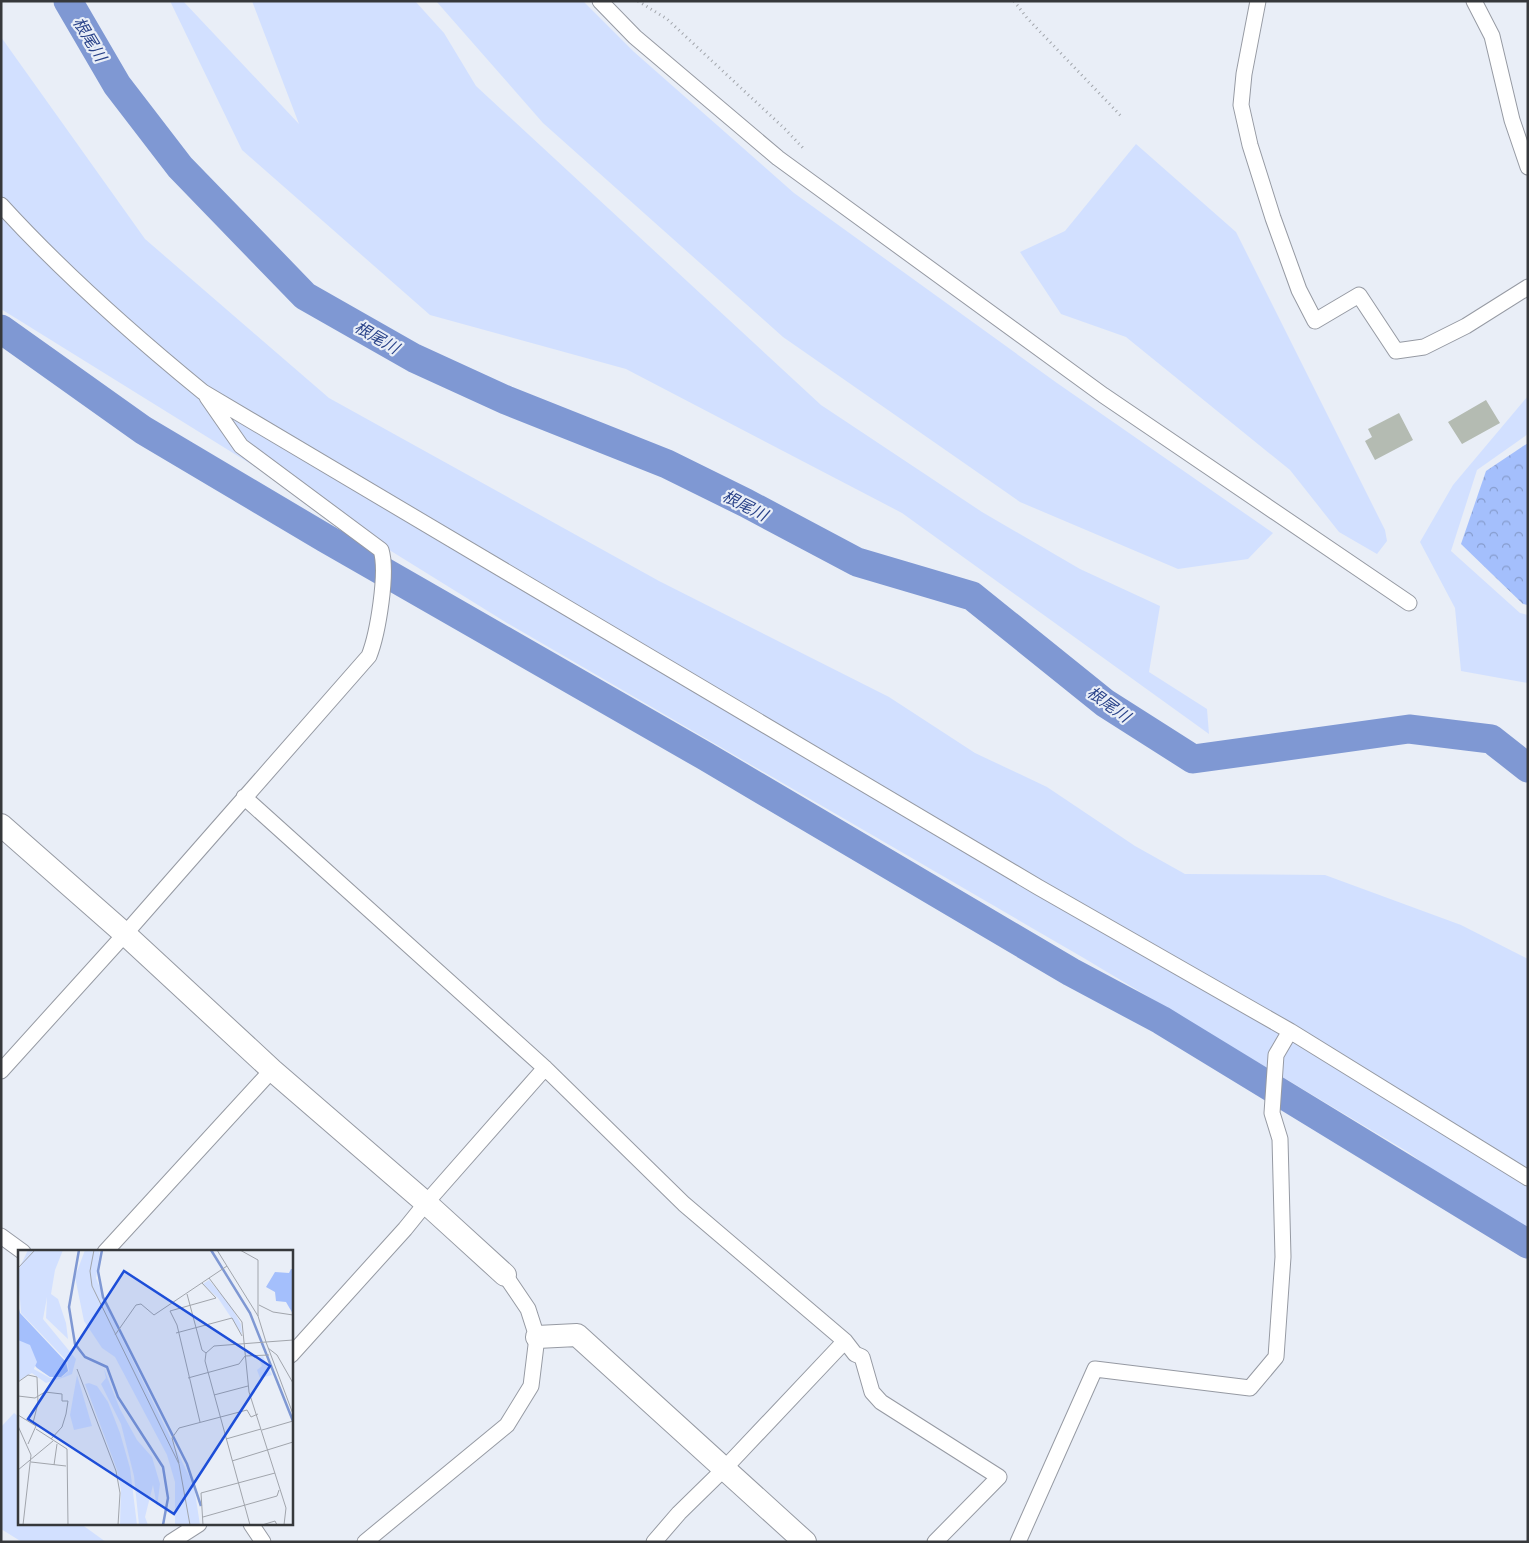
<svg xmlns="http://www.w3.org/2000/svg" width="1529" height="1543" viewBox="0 0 1529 1543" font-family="Quicksand,'Noto Sans JP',sans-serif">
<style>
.green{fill:#d2e0ff}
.forest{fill:url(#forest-crowns)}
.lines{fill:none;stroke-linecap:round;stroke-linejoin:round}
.river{stroke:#7f98d3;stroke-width:29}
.building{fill:#b4bbb2}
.street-casing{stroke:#969aa3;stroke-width:17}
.secondary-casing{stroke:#969aa3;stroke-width:24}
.path{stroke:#a2a6ac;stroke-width:3;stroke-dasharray:1 4;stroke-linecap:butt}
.street{stroke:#fff;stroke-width:15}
.secondary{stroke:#fff;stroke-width:22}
.labels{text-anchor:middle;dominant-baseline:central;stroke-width:4.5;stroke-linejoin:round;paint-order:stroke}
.water-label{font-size:16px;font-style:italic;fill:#294289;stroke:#e9eef7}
.inset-river{fill:none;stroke:#7f98d3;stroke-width:2.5}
.inset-road{fill:none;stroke:#a1a5ac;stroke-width:1}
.view{fill:#1d4ed8;fill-opacity:0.15;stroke:#1d4ed8;stroke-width:2.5}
.inset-edge{fill:none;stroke:#36383b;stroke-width:2.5}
</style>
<defs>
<pattern id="forest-crowns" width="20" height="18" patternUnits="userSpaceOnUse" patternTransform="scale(1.25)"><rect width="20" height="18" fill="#a4bffc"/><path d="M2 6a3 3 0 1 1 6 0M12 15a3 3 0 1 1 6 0" fill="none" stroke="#869ccd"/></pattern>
</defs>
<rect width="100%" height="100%" fill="#e9eef7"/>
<path class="green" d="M170 1H183L299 124 252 1H415L444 33 476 86 821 405 982 512 1080 569 1160 606 1149 672 1207 709 1209 734 902 513 626 369 430 315 242 150Z
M436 1H583L633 51 794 193 1057 383 1273 533 1248 559 1178 569 1020 502 783 337 543 123Z
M1 37 145 239 329 398 659 581 889 697 975 753 1047 787 1135 846 1185 874 1325 875 1461 925 1528 959V1240L1408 1152 1082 957 507 623 1 309Z
M1136 144 1236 232 1385 530 1387 541 1377 554 1339 532 1290 470 1126 337 1061 314 1020 252 1065 231Z
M1528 396V434L1477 470 1451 551 1520 613 1528 615V683L1461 671 1455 608 1420 542 1453 485Z
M14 1413 19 1417V1524H81L106 1542H22L1 1529V1427Z"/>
<path class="forest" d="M1528 443V605L1523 604 1461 544 1486 471Z"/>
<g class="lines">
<path class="river" d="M68 1 117 85 180 167 305 296 414 358 506 400 667 464 746 503 857 562 972 596 1105 703 1193 759 1409 729 1491 739 1528 768
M1 329 143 430 325 538 705 756 1071 972 1161 1020 1528 1244"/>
</g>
<path class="building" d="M1486 400 1500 423 1462 444 1448 422Z
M1399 413 1413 440 1375 460 1365 441 1372 437 1368 429Z"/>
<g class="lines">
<g class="street-casing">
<path id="street" d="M600 1 635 37 778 158 1103 395 1409 603
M1258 1 1244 74 1241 105 1250 145 1273 218 1299 290 1315 321 1359 295 1396 351 1424 347 1466 326 1528 287
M1474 1 1492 36 1512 120 1528 167
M1 205C63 273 132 334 203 392L1038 887 1290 1031 1528 1178
M244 797 545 1068 684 1204 845 1341 855 1354 862 1357 872 1392 881 1402 999 1477 935 1542
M1 1071 125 934 369 656C378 633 388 572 381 550L241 446 207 397
M1 1236 23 1252
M105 1252 272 1070
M291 1355 405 1229 426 1203 545 1068
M251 1524 263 1542
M171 1542 199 1524
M365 1542 507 1425 531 1386 537 1337 528 1309 505 1275
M654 1542 679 1513 724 1469 845 1341
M1018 1542 1095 1369 1250 1388 1276 1357 1283 1257 1280 1139 1272 1113 1276 1055 1290 1031"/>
</g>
<g class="secondary-casing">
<path id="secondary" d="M1 825 125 934 272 1070 426 1203 505 1275
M537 1337 577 1335 805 1542"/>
</g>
<path class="path" d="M638 1 667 19 785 129 804 149
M1014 1 1027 18 1121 116"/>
<use href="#street" class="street"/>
<use href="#secondary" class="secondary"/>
</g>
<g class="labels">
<g class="water-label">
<text transform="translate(90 39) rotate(59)">根尾川</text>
<text transform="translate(377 337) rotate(30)">根尾川</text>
<text transform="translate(745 505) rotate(27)">根尾川</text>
<text transform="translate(1109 704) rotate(36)">根尾川</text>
</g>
</g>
<g transform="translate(18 1250)">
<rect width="275" height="275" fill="#e9eef7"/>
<path d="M10 0H45L37 20 33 44 40 49 48 73 50 89 28 68 29 47 25 69 58 109 54 124 47 127 28 133 11 121 14 118 32 128 44 127 51 121 49 111 3 63 0 21ZM67 0H82L78 28 93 66 176 236 182 275H157V232L149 205 97 107 84 98 66 71 57 27ZM191 30 212 55 223 74 224 84 200 48 185 34ZM245 106 254 125 242 128 239 120 244 116 240 107ZM86 119 102 159 119 190 134 207 142 234 139 257 135 235 127 267 130 275H121L116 226 103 174 83 134 88 128ZM59 125 74 176 56 180 52 165ZM71 133 79 136 90 152 102 183 112 218 119 275H102L103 240 99 220 67 134Z" fill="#d2e0ff"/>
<path d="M273 19H275V64L268 52 258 51 257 42 248 37 257 22 271 23ZM0 54 2 63 48 112 50 121 43 127H32L19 118 0 96Z" fill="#a4bffc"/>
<path d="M0 90 12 95 19 112 14 123 0 131Z" fill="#d2e0ff"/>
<path class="inset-river" d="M61 0 51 57 57 94 67 107 89 117 100 147 145 217 150 248 145 275M84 0 80 21 85 47 169 214 183 256M193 0 232 63 275 171"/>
<path class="inset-road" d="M76 0 72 21 74 36 161 214 172 275M199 0 240 66 248 92 275 90M222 0 240 10V66M0 18 17 0M191 28 224 72 231 142 268 258 266 275M169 44 184 100 188 103M241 55 255 62 275 65M158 83 214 68 224 86M97 85 118 55 123 54 136 65 209 16M250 98 259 105 275 133M59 119 98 221 102 243 100 275M170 128 221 114 227 106 251 105M0 132 10 125 19 127 20 153 15 173M196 145 230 136M0 146 17 148 27 142 44 144V151H50L48 164 44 177 33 189M0 165 18 176 10 194M182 172 159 75 152 61 198 48 184 33M0 176 13 205 5 275M18 179 49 199 50 275M244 180 275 171M208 189 243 179M214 211 275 192M13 212 48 216M161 213 154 188 161 178 229 160 233 167 240 164M36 215 39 194M0 220 35 191M185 267 259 246 261 240M185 275 183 243 257 223M232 275 187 111 188 103 196 96 248 92 275 164M244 275 257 271 259 275"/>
<path class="view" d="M106 21 252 116 156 264 10 169Z"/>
<rect width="275" height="275" class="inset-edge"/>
</g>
<rect width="1529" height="1543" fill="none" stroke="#36383b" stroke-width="5"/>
</svg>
